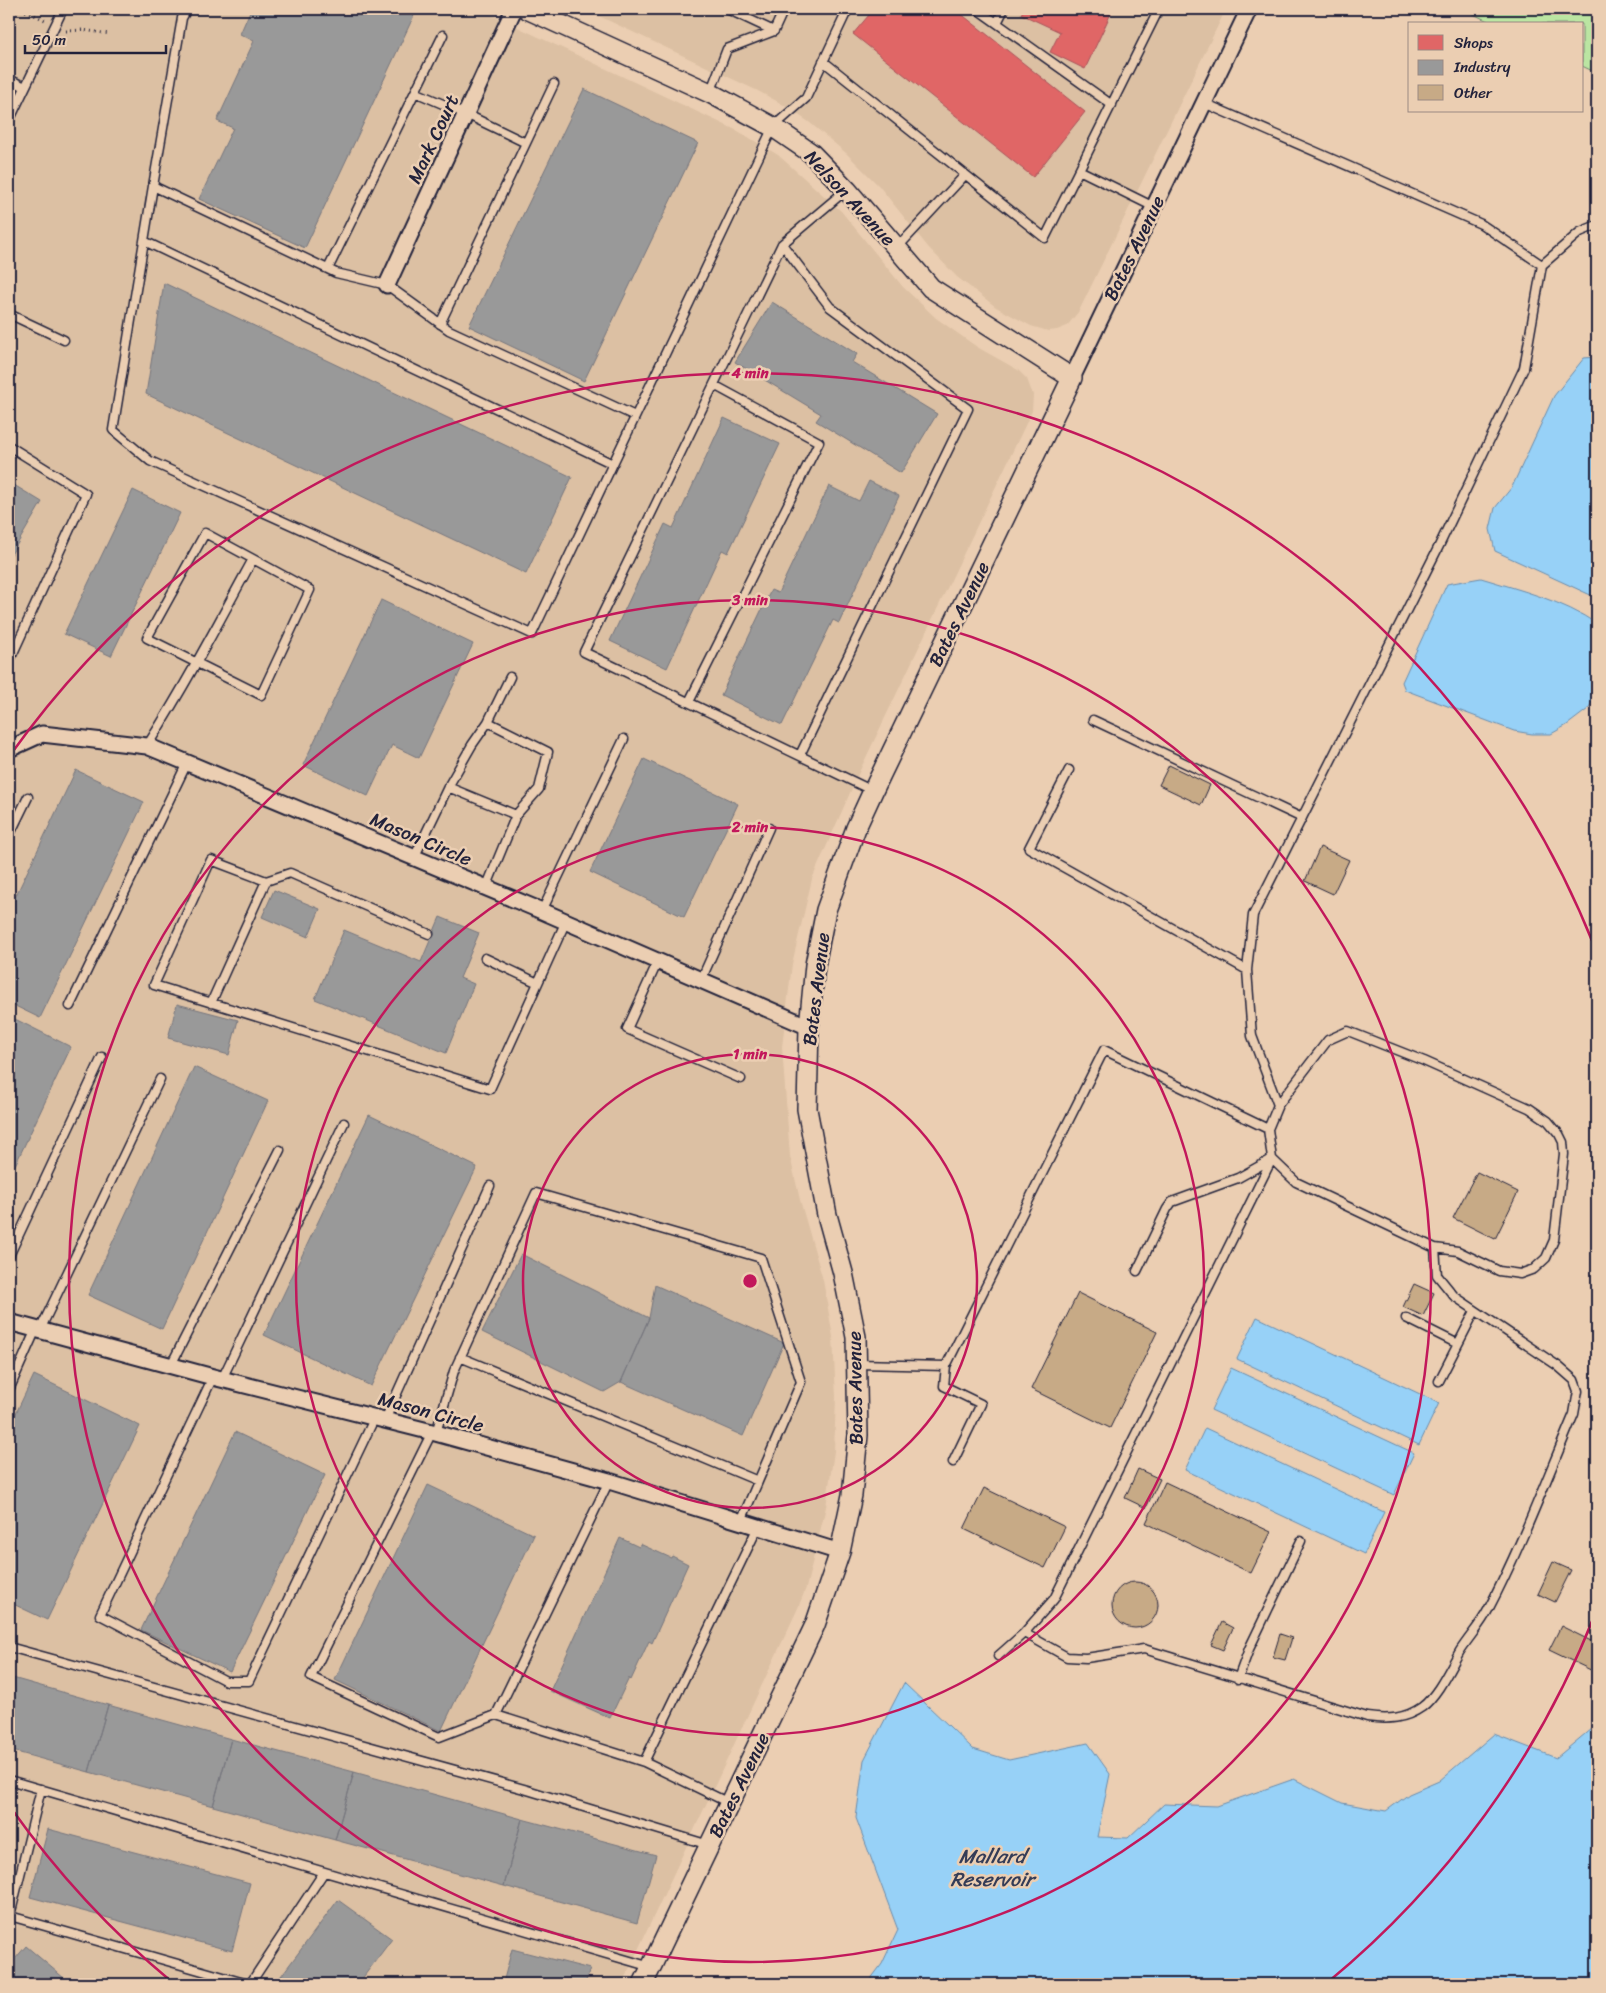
<svg xmlns="http://www.w3.org/2000/svg" width="1606" height="1993" viewBox="0 0 1606 1993" font-family="Sriracha,sans-serif">
<style>
.built{fill:#dcc0a3}
.green{fill:#bbe5a2;stroke:#6e846e}
.water{fill:#97d1f7;stroke:#688bac}
.shops{fill:#e06666;stroke:#a75259}
.industry{fill:#999;stroke:#75757d}
.building{fill:#c7aa86;stroke:#22223b}
.lines{fill:none;stroke-linecap:round;stroke-linejoin:round}
.service-casing{stroke:#22223b;stroke-width:11}
.minor-casing{stroke:#22223b;stroke-width:19}
.tertiary-casing{stroke:#22223b;stroke-width:22}
.path{stroke:#22223b;stroke-width:3;stroke-dasharray:1 4;stroke-linecap:butt}
.service{stroke:#ebceb2;stroke-width:8}
.minor{stroke:#ebceb2;stroke-width:15}
.tertiary{stroke:#ebceb2;stroke-width:19}
.ring{fill:none;stroke:#c2185b;stroke-width:2.5}
.labels{text-anchor:middle;dominant-baseline:central;stroke-width:5;stroke-linejoin:round;paint-order:stroke}
.street-label{font-size:19px;fill:#22223b;stroke:#ebceb2}
.water-label{font-size:20px;font-style:italic;fill:#343c57;stroke:#ebceb2}
.centre{fill:#c2185b;stroke:#ebceb2;stroke-width:2.5}
.ring-label{font-size:15px;text-anchor:middle;font-weight:bold;fill:#c2185b;stroke:#ebceb2;stroke-width:5;stroke-linejoin:round;paint-order:stroke}
</style>
<rect width="100%" height="100%" fill="#ebceb2"/>
<filter id="ink" filterUnits="userSpaceOnUse"><feTurbulence type="fractalNoise" baseFrequency=".02" numOctaves="2"/><feDisplacementMap in="SourceGraphic" scale="10" xChannelSelector="R" yChannelSelector="G"/><feConvolveMatrix kernelMatrix="1 2 1 2 8 2 1 2 1" color-interpolation-filters="sRGB"/></filter>
<g filter="url(#ink)">
<path class="built" d="M9 9H479L738 131 778 155 841 211 903 287 936 318 977 347 1018 370 1027 379 1033 395 1032 411 861 768 812 879 792 964 782 1047 790 1156 800 1200 823 1280 833 1337 836 1397 834 1451 826 1507 806 1588 798 1608 622 1984H9Z
M584 9H1226L1079 311 1067 326 1057 330 1048 331 1031 326 996 307 957 277 928 247 879 186 846 153 809 122 782 104 758 91Z"/>
<path class="green" d="M1463 9H1597V73L1582 66V24H1494Z"/>
<path class="water" d="M1597 357V598L1495 551 1490 529 1495 508 1512 487 1554 396 1584 358Z
M1481 578C1520 590 1564 601 1597 624V694L1588 709 1567 725 1551 734H1532L1514 731 1405 690 1402 682 1447 584Z
M1257 1317 1439 1403 1419 1445 1237 1359Z
M1231 1368 1414 1453 1394 1495 1211 1410Z
M1205 1428 1384 1512 1364 1554 1185 1470Z
M904 1683 973 1749 1009 1760 1088 1743 1110 1774 1097 1837 1128 1838 1164 1804 1217 1806 1294 1779 1342 1803 1386 1811 1409 1794 1439 1781 1494 1734 1556 1758 1597 1724V1984H867L882 1964 898 1930 856 1818 864 1760Z"/>
<path class="shops" d="M874 9H955L1085 112 1033 177 853 34Z
M1024 9H1113L1085 69 1050 52 1060 32 1021 14Z"/>
<path class="industry" d="M251 9H417L305 248 199 199 233 128 217 121 254 41 240 34Z
M584 89 698 143 584 381 469 326Z
M164 283 572 477 526 574 146 394Z
M772 302 857 354 852 362 937 414 901 473 816 421 821 414 735 362Z
M724 418 780 444 728 553 722 550 667 668 610 641 665 524 673 528Z
M869 481 899 496 839 623 833 620 782 725 721 695 771 590 778 593 829 486 859 501Z
M9 482 42 502 9 558Z
M133 490 180 513 111 656 64 634Z
M381 600 473 644 419 758 392 745 368 796 303 765Z
M644 759 738 804 684 917 590 872Z
M76 770 144 802 40 1018 9 1003V910Z
M274 890 320 909 308 937 262 917Z
M440 917 479 933 460 978 474 984 446 1053 315 999 344 930 421 962Z
M177 1004 238 1020 229 1055 168 1038Z
M9 1018 17 1020 71 1047 9 1178Z
M194 1067 268 1101 162 1329 88 1295Z
M369 1115 477 1167 371 1386 264 1335Z
M521 1254 649 1318 621 1382 604 1392 482 1332Z
M655 1285 784 1343 743 1436 621 1382 649 1318Z
M34 1375 140 1426 47 1620 9 1602V1428Z
M235 1432 325 1475 230 1672 141 1630Z
M428 1485 534 1535 441 1731 335 1680Z
M620 1538 639 1547 640 1544 671 1558 672 1556 688 1564 652 1643 649 1641 631 1680 629 1678 610 1718 550 1691Z
M9 1677 108 1705 89 1772 9 1750Z
M108 1705 231 1739 213 1806 89 1772Z
M231 1739 354 1772 335 1840 213 1806Z
M354 1772 522 1819 504 1886 335 1840Z
M522 1819 656 1855 637 1923 504 1886Z
M48 1829 250 1883 232 1951 30 1897Z
M338 1900 392 1939 358 1984H275Z
M26 1946 71 1984H9V1966Z
M512 1949 590 1969 585 1984 503 1983Z"/>
<path class="building" d="M1169 765 1210 785 1201 805 1159 785Z
M1320 847 1349 860 1333 894 1305 881Z
M1477 1172 1518 1192 1495 1239 1453 1218Z
M1414 1284 1434 1293 1423 1316 1403 1307Z
M1078 1293 1157 1332 1110 1428 1031 1389Z
M1138 1469 1160 1479 1146 1508 1125 1498Z
M1165 1482 1271 1532 1251 1573 1146 1523Z
M984 1488 1065 1527 1045 1568 964 1529Z
M1553 1562 1571 1570 1555 1602 1538 1594Z
M1112 1605a23 23 0 1 1 46 0a23 23 0 1 1-46 0Z
M1222 1622 1233 1628 1223 1650 1211 1645Z
M1561 1626 1597 1644V1673L1549 1650Z
M1280 1634 1292 1638 1285 1660 1273 1657Z"/>
<g class="lines">
<g class="service-casing">
<path id="service" d="M187 9 182 18 153 186 336 273 387 285 449 330 635 416
M727 9 774 31
M977 9 1112 105
M997 23 1004 9
M823 61 1045 238 1079 170
M9 79 25 87
M415 92 466 114 526 143
M710 93 727 49 774 31 784 9
M1204 103 1481 224 1542 265
M9 121 63 9
M153 186 113 430 150 461 532 634 773 127 806 98 848 9
M846 190 782 244 584 652 873 791
M1154 207 1079 170 1159 9
M144 241 613 464
M782 244 830 307 968 409 800 755
M897 248 965 175
M328 269 443 35
M9 314 64 340
M440 324 554 84
M9 446 86 494 9 662
M689 702 819 442 714 385
M1093 720 1302 818
M488 722 510 677
M147 746C185 686 219 622 253 559L310 590 261 695 147 638 205 533 253 559
M1069 770 1029 848 1247 970
M448 787 472 745 488 722 548 752 539 789 516 815
M9 836 28 797
M414 858 448 787 516 815 486 888
M266 881 290 873 429 934
M542 911 624 739
M485 958 538 983
M658 961 627 1029 741 1079
M701 980 769 828
M211 1003 266 881 211 860 154 985 490 1089 566 921
M70 1006 187 763
M1278 1105 1328 1040 1348 1031 1424 1061 1529 1108 1548 1121 1559 1134 1563 1142 1564 1154 1554 1240 1546 1258 1534 1269 1520 1274 1499 1271 1458 1251 1435 1248
M1268 1129 1278 1105 1252 1036 1247 970 1253 915 1439 546 1524 368 1542 265 1580 232 1597 225
M9 1256 102 1057
M1406 1318 1458 1344
M40 1330 160 1079
M460 1357 758 1481
M857 1364 946 1366 1104 1050 1268 1129 1272 1159 1054 1599 1024 1633 998 1656
M171 1365 280 1150
M946 1366 944 1386 981 1404 953 1462
M213 1377 100 1615 226 1681H249L375 1417
M222 1379 344 1123
M1439 1381 1475 1311
M9 1390 36 1329
M385 1420 490 1186
M432 1432 311 1677 439 1737 496 1715
M436 1433 454 1371 536 1193 761 1258 801 1382 741 1521
M609 1481 496 1715 644 1762
M1024 1633 1067 1657 1086 1658 1144 1649 1367 1717C1388 1720 1405 1719 1422 1707 1438 1695 1450 1668 1460 1651 1469 1637 1481 1624 1488 1610 1521 1547 1546 1480 1574 1414L1578 1391 1574 1380 1558 1366 1454 1296 1437 1275 1435 1248 1296 1182 1272 1159 1238 1178 1172 1202 1167 1209 1137 1271
M9 1647 524 1789 709 1845
M1238 1679 1249 1649 1301 1541
M9 1780 651 1967
M729 1803 644 1762 758 1527
M10 1916 248 1984
M9 1920 41 1789
M250 1984 324 1872"/>
</g>
<g class="minor-casing">
<path id="minor" d="M387 285 514 9
M1072 378 1249 9
M9 749 42 734 147 746 542 911 809 1027
M9 1322 213 1377 432 1432 609 1481 840 1552"/>
</g>
<g class="tertiary-casing">
<path id="tertiary" d="M527 9 710 93 773 127 811 153 847 190 931 288 1072 378 873 791 856 828 826 910 815 965 809 1027 807 1109 827 1215 843 1273 856 1337 858 1435 852 1495 840 1552 815 1625 643 1984"/>
</g>
<path class="path" d="M21 9 45 20
M66 31 83 30 110 34"/>
<use href="#service" class="service"/>
<use href="#minor" class="minor"/>
<use href="#tertiary" class="tertiary"/>
</g>
</g>
<g class="ring">
<circle cx="750" cy="1281" r="227"/>
<circle cx="750" cy="1281" r="454"/>
<circle cx="750" cy="1281" r="681"/>
<path d="M1595 1614A908 908 0 0 1 1328 1982M172 1982A908 908 0 0 1 11 1808M11 754A908 908 0 0 1 1595 948"/>
</g>
<g class="labels">
<g class="street-label">
<text transform="translate(433 139) rotate(-65)">Mark Court</text>
<text transform="translate(850 198) rotate(47)">Nelson Avenue</text>
<text transform="translate(1134 248) rotate(-64)">Bates Avenue</text>
<text transform="translate(959 614) rotate(-64)">Bates Avenue</text>
<text transform="translate(421 839) rotate(23)">Mason Circle</text>
<text transform="translate(816 989) rotate(-83)">Bates Avenue</text>
<text transform="translate(855 1388) rotate(-91)">Bates Avenue</text>
<text transform="translate(431 1412) rotate(15)">Mason Circle</text>
<text transform="translate(739 1785) rotate(-64)">Bates Avenue</text>
</g>
<g class="water-label">
<text x="992" y="1856">Mallard<tspan x="992" dy="23">Reservoir</tspan></text>
</g>
</g>
<circle cx="750" cy="1281" r="8" class="centre"/>
<g class="ring-label">
<text x="750" y="378">4 min</text>
<text x="750" y="605">3 min</text>
<text x="750" y="832">2 min</text>
<text x="750" y="1059">1 min</text>
</g>
<rect width="1606" height="1993" fill="none" stroke="#ebceb2" stroke-width="30"/>
<rect x="15" y="15" width="1576" height="1963" fill="none" stroke="#22223b" stroke-width="2" filter="url(#ink)"/>
<rect x="1408" y="22" width="175" height="90" fill="#ebceb2" stroke="#9b8982"/>
<rect x="1418" y="35" width="25" height="15" fill="#e06666" stroke="#9b8982"/>
<text x="1454" y="48" font-size="15" fill="#22223b">Shops</text>
<rect x="1418" y="60" width="25" height="15" fill="#999999" stroke="#9b8982"/>
<text x="1454" y="72" font-size="15" fill="#22223b">Industry</text>
<rect x="1418" y="85" width="25" height="15" fill="#c7aa86" stroke="#9b8982"/>
<text x="1454" y="98" font-size="15" fill="#22223b">Other</text>
<path d="M25 45v8h141v-8" fill="none" stroke="#22223b" stroke-width="2.5"/>
<text x="32" y="45" font-size="15" fill="#22223b" stroke="#ebceb2" stroke-width="4" paint-order="stroke">50 m</text>
</svg>
